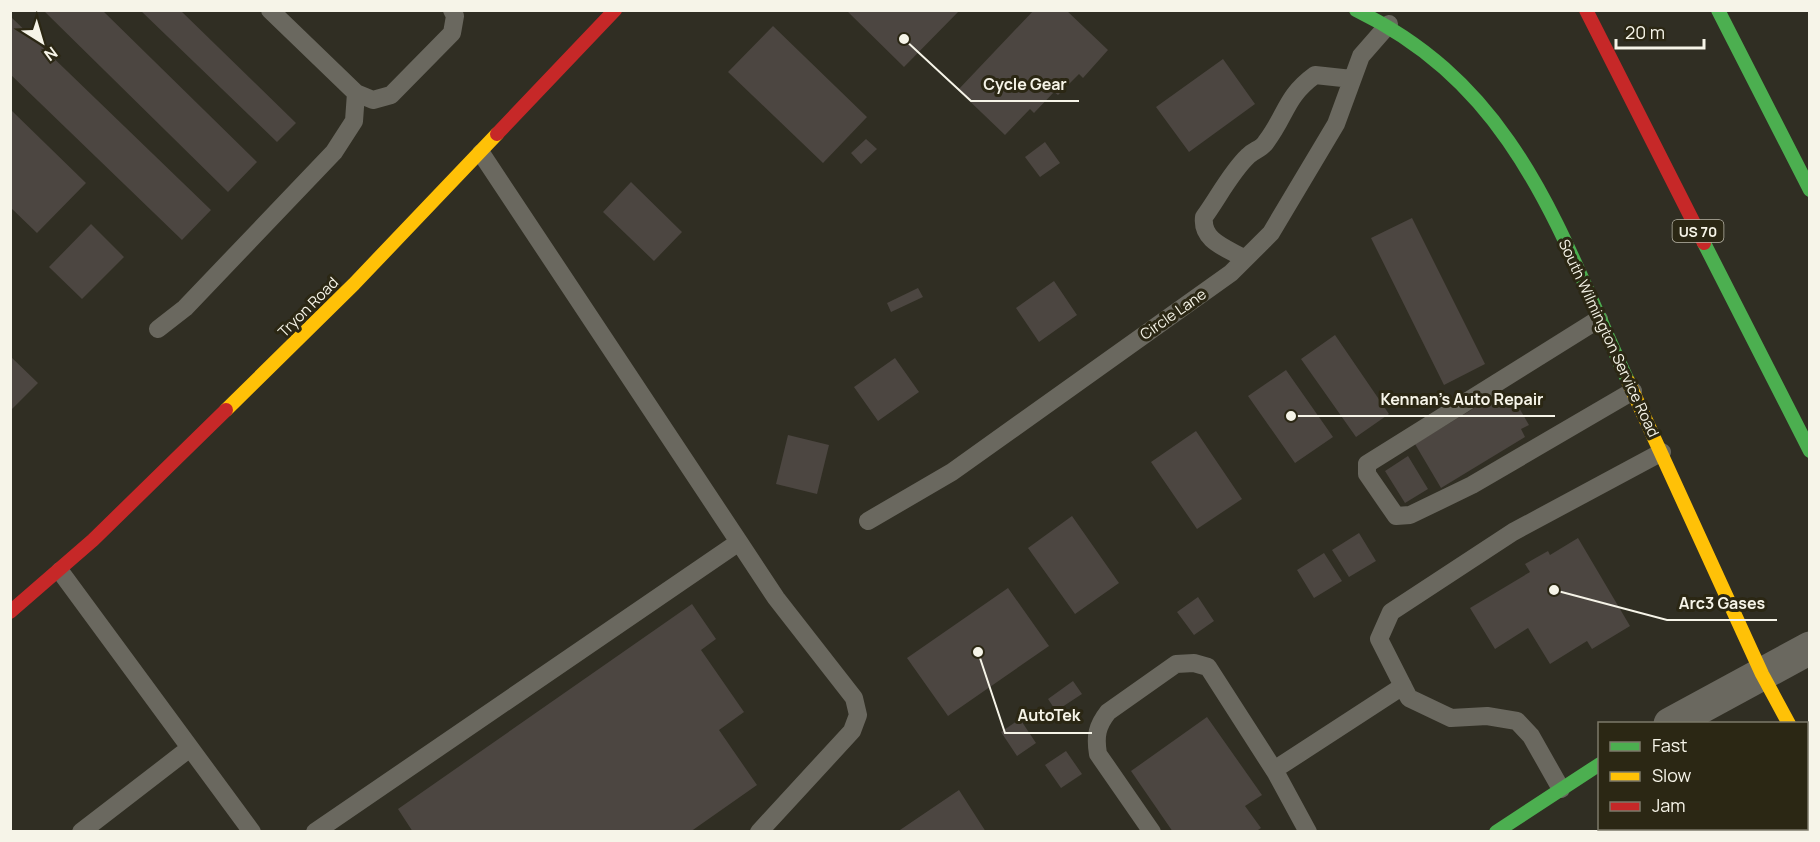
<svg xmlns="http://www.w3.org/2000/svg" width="1820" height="842" viewBox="0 0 1820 842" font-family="Manrope,sans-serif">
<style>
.building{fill:#4c4641}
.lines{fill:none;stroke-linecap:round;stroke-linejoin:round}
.lane{stroke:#6a685f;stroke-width:18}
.street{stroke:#6a685f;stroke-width:33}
.fast{stroke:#4caf50;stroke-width:14}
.slow{stroke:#ffc107;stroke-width:14}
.jam{stroke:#c62828;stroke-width:14}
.labels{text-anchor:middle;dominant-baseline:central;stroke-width:6;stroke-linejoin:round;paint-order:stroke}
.shield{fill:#2b2714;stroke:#b9b6a8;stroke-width:1.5}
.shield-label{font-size:14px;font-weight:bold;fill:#f6f4e8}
.street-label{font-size:15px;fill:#f6f4e8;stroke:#2b2714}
.leader{fill:none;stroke:#f6f4e8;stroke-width:2}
.callout-dot{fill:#f6f4e8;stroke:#2b2714;stroke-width:2}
.callout-label{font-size:16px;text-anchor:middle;font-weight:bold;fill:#f6f4e8;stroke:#2b2714;stroke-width:6;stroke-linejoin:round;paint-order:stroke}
</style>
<rect width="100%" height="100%" fill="#302e23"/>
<path class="building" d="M43 10H102L257 162 228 192Z
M140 10H180L296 123 277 142Z
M846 10H960L904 67Z
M1034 10H1066L1108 50 1083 78 1079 74 1058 95 1054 92 1034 113 1030 109 1005 135 958 90Z
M10 16 211 210 182 240 10 74Z
M773 26 867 117 823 163 728 72Z
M1223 59 1255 104 1189 152 1156 107Z
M10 109 86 183 37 233 10 207Z
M866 139 877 149 861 164 851 153Z
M1045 142 1060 163 1040 177 1025 157Z
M631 182 682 232 654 261 603 212Z
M1412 218 1485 364 1444 385 1371 238Z
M91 224 124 257 82 299 49 267Z
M1054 281 1077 315 1039 342 1016 308Z
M918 288 923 297 891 312 887 303Z
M1335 335 1389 414 1356 437 1301 359Z
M10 356 38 383 10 411Z
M895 358 919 392 878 421 854 387Z
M1286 370 1333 437 1295 463 1248 396Z
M1499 393 1503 399 1511 394 1529 425 1521 429 1525 437 1441 488 1415 444Z
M1196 431 1242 499 1197 529 1151 462Z
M788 435 829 445 817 494 776 484Z
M1408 456 1428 489 1405 503 1385 471Z
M1072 516 1119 583 1075 614 1028 548Z
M1359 533 1376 561 1349 577 1332 550Z
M1578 538 1630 626 1592 649 1587 641 1550 664 1528 628 1495 649 1470 608 1530 572 1525 564 1548 551 1550 555Z
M1324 553 1342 581 1314 598 1297 570Z
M1008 588 1049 646 948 716 907 658Z
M1198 597 1214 621 1194 635 1177 612Z
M692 604 716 639 701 650 744 712 719 730 757 785 690 832H413L398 809Z
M1073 681 1082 694 1056 711 1048 699Z
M1207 717 1262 795 1245 806 1261 828 1255 832H1173L1131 771Z
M1020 719 1036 743 1017 756 1001 732Z
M1066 751 1082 774 1061 788 1045 765Z
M959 790 986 832H897Z
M1685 828H1716L1718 832H1681Z"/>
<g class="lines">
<path class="lane" d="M270 10 356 93 373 100 391 95 452 33 455 16 452 10
M1245 259C1227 248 1201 241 1204 217 1218 198 1231 172 1248 156 1254 150 1262 149 1266 142 1287 114 1285 97 1315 75L1352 79
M1599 319 1367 464V474L1396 516 1410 515 1472 485 1633 391
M158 329 185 308 334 152 354 121 356 93
M868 521 952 472 1231 273 1271 233 1336 124 1361 56 1389 24
M739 542 776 598 854 698 858 715 852 731 759 832
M60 571 252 832
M1561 789 1531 736 1517 721 1487 716 1451 718 1409 698 1379 639 1391 612 1513 532 1662 452
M81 832 190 748
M315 832 739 542 481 153
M1152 832 1098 754C1095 736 1097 726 1108 712L1176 664 1194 663 1208 667 1276 773
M1308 832 1276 773 1280 766 1403 686"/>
<path class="street" d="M1670 724 1810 648
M1806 756 1810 761"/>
<path class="fast" d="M1356 10C1517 88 1558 230 1628 381
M1718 10 1810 190
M1704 243 1810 451
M1496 832 1600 764"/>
<path class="slow" d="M1628 381 1762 674 1789 724
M226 410 354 284 497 134"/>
<path class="jam" d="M1586 10 1704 243
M497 134 615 10
M10 612 93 540 226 410"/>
</g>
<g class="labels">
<rect class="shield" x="1672.5" y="220" width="51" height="22" rx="4.5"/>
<g class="shield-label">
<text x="1698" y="231">US 70</text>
</g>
<g class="street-label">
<text transform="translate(308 307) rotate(-45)">Tryon Road</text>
<text transform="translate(1173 314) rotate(-35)">Circle Lane</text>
<text transform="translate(1609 338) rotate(65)">South Wilmington Service Road</text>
</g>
</g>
<path class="leader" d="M904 39L971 101H1079M1291 416L1369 416H1555M1554 590L1667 620H1777M978 652L1005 733H1092"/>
<g class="callout-dot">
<circle cx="904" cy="39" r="6"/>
<circle cx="1291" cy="416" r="6"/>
<circle cx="1554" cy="590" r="6"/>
<circle cx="978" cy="652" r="6"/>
</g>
<g class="callout-label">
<text x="1025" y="90">Cycle Gear</text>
<text x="1462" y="405">Kennan's Auto Repair</text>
<text x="1722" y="609">Arc3 Gases</text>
<text x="1049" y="721">AutoTek</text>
</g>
<rect width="1820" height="842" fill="none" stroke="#f6f4e8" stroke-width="24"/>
<rect x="1598" y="722" width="210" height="108" fill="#2b2714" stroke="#7c7969" stroke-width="1.5"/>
<rect x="1610" y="742" width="30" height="9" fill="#4caf50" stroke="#7c7969" stroke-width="1.5"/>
<text x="1652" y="752" font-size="18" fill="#f6f4e8">Fast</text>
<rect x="1610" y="772" width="30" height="9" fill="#ffc107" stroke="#7c7969" stroke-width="1.5"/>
<text x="1652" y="782" font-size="18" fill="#f6f4e8">Slow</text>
<rect x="1610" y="802" width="30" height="9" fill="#c62828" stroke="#7c7969" stroke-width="1.5"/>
<text x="1652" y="812" font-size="18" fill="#f6f4e8">Jam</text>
<g transform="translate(42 42) rotate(143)" stroke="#2b2714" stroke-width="4.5" paint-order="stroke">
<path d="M0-4.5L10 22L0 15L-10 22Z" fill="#f6f4e8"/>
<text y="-9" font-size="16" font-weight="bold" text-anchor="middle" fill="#f6f4e8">N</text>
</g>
<path d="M1616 39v9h88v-9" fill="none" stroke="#f6f4e8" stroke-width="3"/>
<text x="1625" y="39" font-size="18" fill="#f6f4e8" stroke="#2b2714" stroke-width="4.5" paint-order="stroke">20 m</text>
</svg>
